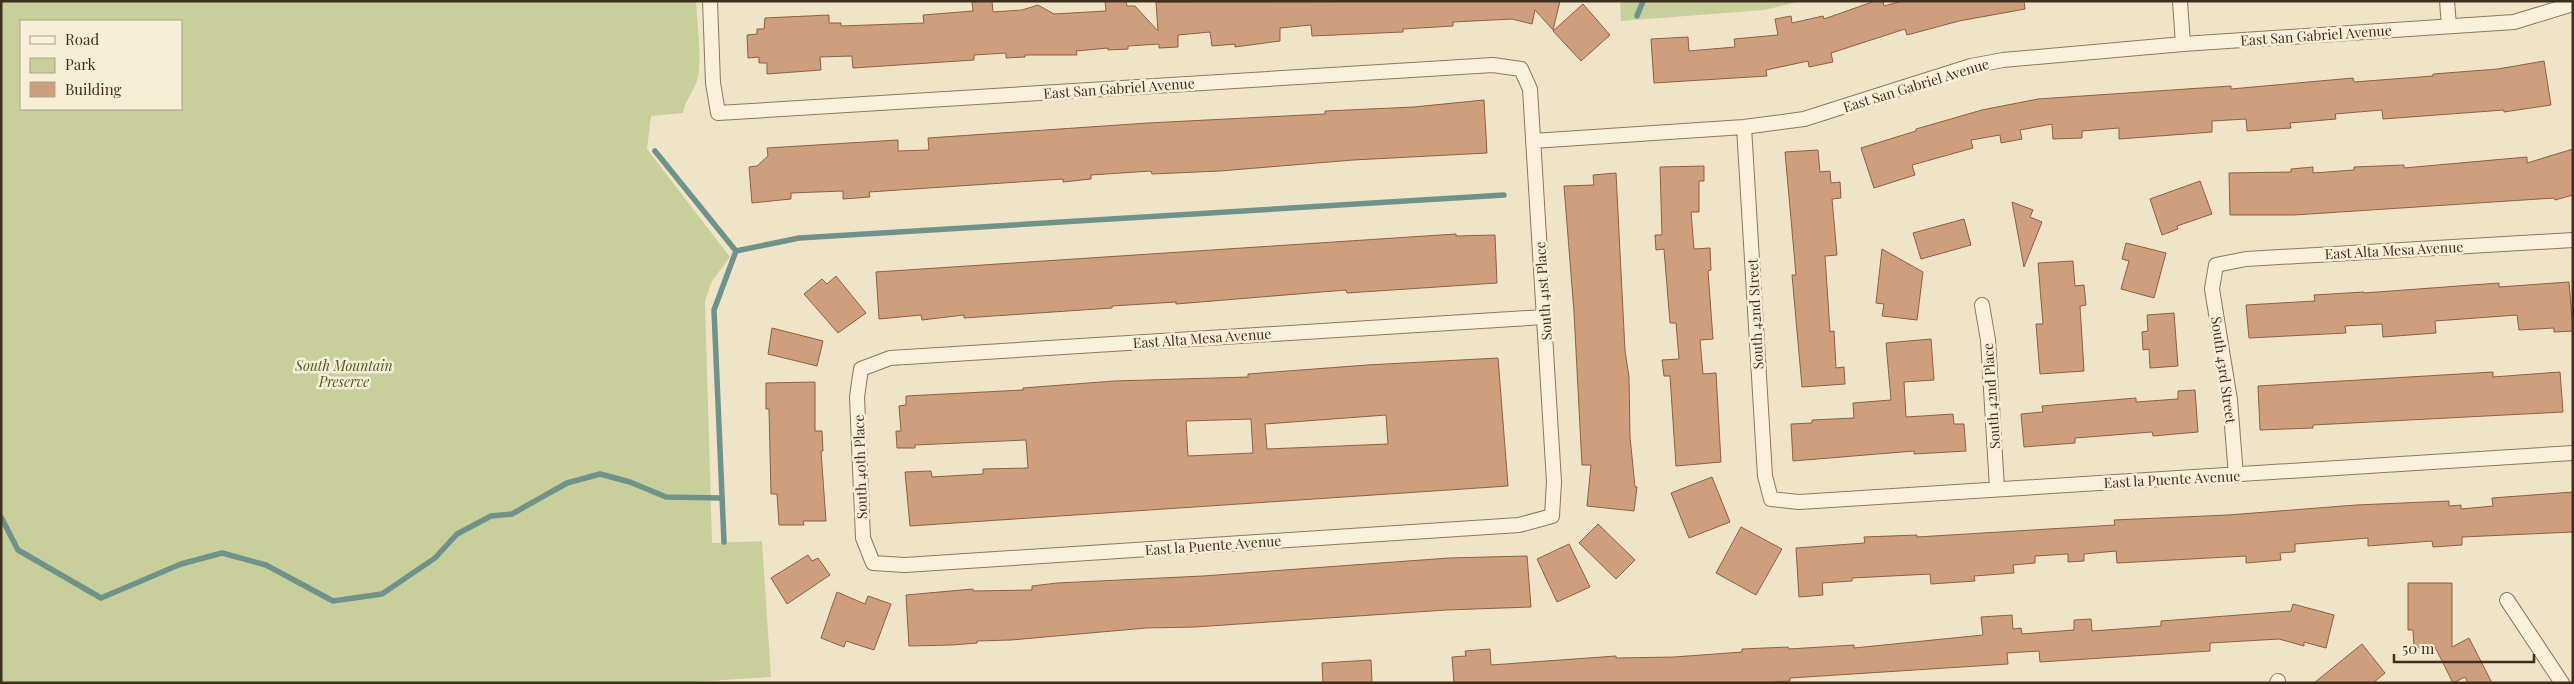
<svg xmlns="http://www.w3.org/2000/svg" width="2574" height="684" viewBox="0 0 2574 684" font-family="'Playfair Display',serif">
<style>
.green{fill:#c9cf9b;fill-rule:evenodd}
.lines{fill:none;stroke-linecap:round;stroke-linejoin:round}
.stream{stroke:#6f938a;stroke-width:5.5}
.building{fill:#cf9f7d;stroke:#8d5f41;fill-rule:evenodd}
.minor-casing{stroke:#8d765c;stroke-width:16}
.minor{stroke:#faf1dc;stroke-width:14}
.labels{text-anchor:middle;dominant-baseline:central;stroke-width:5;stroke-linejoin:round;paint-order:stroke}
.street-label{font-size:14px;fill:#3d2e20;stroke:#f7eed8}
.park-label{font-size:14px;font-style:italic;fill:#4d5a26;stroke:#f7eed8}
</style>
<rect width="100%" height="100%" fill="#f0e4c8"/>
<path class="green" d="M1 1H696C697 24 701 48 699 71 698 87 685 99 683 113L651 116 647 149 730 257 712 281 705 301 712 543 762 541 771 677 675 683H1ZM21 21H181V109H21Z
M1620 1H1802L1764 10 1621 21Z"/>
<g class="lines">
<path class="stream" d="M1637 16 1643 1
M655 151 736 251
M1 517 18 550 101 598 181 564 222 553 266 565 333 601 382 594 435 558 457 534 491 516 512 514 567 483 600 474 630 482 666 497 722 498
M724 542 714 310 736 251 799 238 1504 195"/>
</g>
<path class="building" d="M992 1 993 12 1022 10 1038 5 1054 14 1106 11 1105 1H1126L1127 6H1135L1158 31 1156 2 1560 1 1553 30 1535 10 1532 24 1512 19 1453 22V26L1403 29V32L1312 36 1311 25 1280 28V41L1235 47V44L1212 46 1210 32 1178 35V47L1159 48V44L1128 46V49L1108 50V48L1076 51 1077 55H1025V57L1006 58V53L974 55V60L853 68 852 56 820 57 821 70 767 74V63H759V57L748 58 747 35 757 34V29H764L765 18 829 15V23H841V26L924 23 923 15 973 11 972 2Z
M1875 1H1883L1884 6 1902 1H2024L2025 9 1959 21 1907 35 1905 29 1831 53 1833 62 1809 67 1808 61 1766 70 1767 76 1654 83 1651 39 1688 37 1689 51 1735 47 1734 39 1778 35 1775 19 1791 16 1792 23 1823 16 1824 19Z
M1583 4 1610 35 1581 61 1553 31Z
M2544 61 2551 105 2504 112V110L2383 119 2382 110 2335 114 2336 119 2290 123 2291 128 2247 131 2246 119 2212 121V132L2119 139V128L2082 131V138L2053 139 2052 124 2020 130 2022 139 2001 143 2000 135 1971 140 1973 148 1912 165 1915 175 1874 188 1861 148 1916 131V129L1982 110 2038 99 2231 86V89L2353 78 2354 82 2433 76V74L2498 69Z
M1484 100 1487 153 1353 160 1220 171 1152 174 1151 171 1091 175V179L1063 182V179L869 192 870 197 843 199V191L791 193V199L752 203 749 167 757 166 768 156 767 148 898 140V151L929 150 928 138 1148 123 1325 114V111L1414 107Z
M2573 149V195L2555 200 2554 198 2294 215H2230L2229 173 2291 172V169L2313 167V173L2354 170V167L2404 165V168L2527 157V163Z
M1818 150 1820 172 1830 171 1831 183 1840 182 1841 198 1832 199 1837 255 1825 256 1830 332 1834 331 1836 368 1844 367 1845 384 1802 387 1792 275H1796L1785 152Z
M1704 166V181H1699V212H1691L1694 249 1710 248 1711 270 1708 271 1713 339 1700 340 1703 374 1716 373 1721 462 1676 466 1670 376H1664L1662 360 1679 359 1676 323H1670L1664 249 1656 250 1655 235H1662L1660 167Z
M1616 173 1625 351 1629 377 1630 437 1635 487H1637L1634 511 1587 506 1591 465H1582L1574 312 1564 186 1594 185 1593 175Z
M2200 181 2212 214 2177 226 2178 229 2162 235 2150 199Z
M2012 202 2033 210 2030 217 2042 222 2024 267Z
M1964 219 1971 245 1921 259 1913 233Z
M1456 234V236L1495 235 1497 283 1347 293 1346 290 1176 304V302L1112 306V308L964 318V315L922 320 921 315 879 319 876 272Z
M2126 243 2166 253 2154 298 2121 289 2129 261 2122 259Z
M1882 249 1923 272 1917 320 1882 316 1884 304 1876 303Z
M2073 261 2075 286 2084 285 2086 305 2080 306 2084 371 2040 374 2036 324H2043L2038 263Z
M836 276 866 313 838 333 804 294 822 279 827 284Z
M2569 282 2573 331 2554 332V328L2519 330 2517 315 2435 321 2436 333 2383 337 2382 324 2345 326 2346 333 2249 338 2246 305 2315 301 2314 295 2364 292V293L2499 283V287Z
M2174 313 2178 366 2150 368 2149 349 2143 350 2142 332 2148 331 2147 315Z
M772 328 823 341 817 366 768 354Z
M1931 339 1934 380 1904 382 1906 417 1953 414 1954 424H1964L1966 451 1914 454V451L1793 461 1791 424 1812 423V420L1854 418 1853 403 1891 400 1886 343Z
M1498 358 1508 486 910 526 905 472 931 471 932 477 983 474V469L1028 468 1026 440 915 445V448H897L896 431H901L899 406 906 405V396L1023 390V388L1114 381 1248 377V374L1367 365ZM1386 415 1388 444 1267 449 1265 424ZM1251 419 1253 453 1188 456 1186 421Z
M2493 372V377L2560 372 2563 412 2313 425V428L2260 430 2258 386Z
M815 382V431H822L823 451H821L826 521H803L804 525H779L777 494H771L769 409H766V383Z
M2195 390 2198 432 2153 436 2152 432 2075 438V443L2024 447 2021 414 2043 412 2042 406 2136 398V402L2178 399V391Z
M1712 477 1730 522 1689 538 1671 493Z
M2573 492V532L2462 537V545L2433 547 2432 541 2368 546V538L2295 544V552L2280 553 2281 560 2246 563V556L2117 563 2116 551 2084 554V561L2068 562V554L2035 556V563L2013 565 2014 573 1974 576 1975 581 1931 584 1930 574 1852 578V581L1822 583 1823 595 1799 597 1796 548 1865 543 1864 537 1917 535V537L2115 525 2114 520 2228 515 2356 505 2449 501V506L2461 505V509L2493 506 2492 498Z
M1598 524 1635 560 1616 579 1579 543Z
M1741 527 1782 549 1756 595 1716 573Z
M1569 544 1590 587 1557 602 1537 559Z
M808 555 812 561 818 558 830 575 787 604 771 578Z
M1527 556 1531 607 1446 610 1195 627 1146 628 1011 640 977 641V643L952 645 909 646 906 595 973 589V591L1032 590V586L1057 583 1203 576 1449 558Z
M2408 583H2452V647L2469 638 2492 683H2468L2465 677 2453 683 2435 647 2414 648 2413 630H2408Z
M837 592 865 604 868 596 891 604 874 650 846 641 844 647 821 638Z
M2293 604 2334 615 2326 648 2304 642V646L2279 639 2210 643V651L2040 662 2039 651 2007 653 2008 664 1790 678V681L1761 683H1454L1452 657 1466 656 1465 651 1490 649 1491 665 1616 656V658L1674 657 1742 652V649L1788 647 1789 649 1854 645V648L1983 635 1981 617 2012 615 2013 629 2021 628 2022 634 2074 630V620L2091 619 2092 631 2161 626V621L2291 611Z
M2362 644 2385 673 2373 683H2314Z
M1371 660 1372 683H1323L1322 663Z"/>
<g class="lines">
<g class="minor-casing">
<path id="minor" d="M710 1 713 83 718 113 1493 65 1521 69 1530 89 1554 482 1552 516 1519 525 905 565 873 563 863 538 857 397 861 369 890 358 1544 317
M2180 1 2183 44
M2447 1 2449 26
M1744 127 1765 476 1771 499 1799 502 2573 453
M1533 141 1744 127 1804 119 1971 66 2003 60 2183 44 2514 22 2573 4
M1982 305 1988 340 1997 488
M2236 476 2230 400 2212 289 2216 265 2246 259 2573 240
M2507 600 2562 683
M2277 683 2278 681"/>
</g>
<use href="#minor" class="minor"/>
</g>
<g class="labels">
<g class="street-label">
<text transform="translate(2316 35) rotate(-4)">East San Gabriel Avenue</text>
<text transform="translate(1916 85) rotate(-17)">East San Gabriel Avenue</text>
<text transform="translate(1119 88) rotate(-4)">East San Gabriel Avenue</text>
<text transform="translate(2394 250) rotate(-3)">East Alta Mesa Avenue</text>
<text transform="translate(1543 291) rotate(-94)">South 41st Place</text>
<text transform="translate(1755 314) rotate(-93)">South 42nd Street</text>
<text transform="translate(1202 338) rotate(-4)">East Alta Mesa Avenue</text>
<text transform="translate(2224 370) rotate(82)">South 43rd Street</text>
<text transform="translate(1991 396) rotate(-94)">South 42nd Place</text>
<text transform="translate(860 467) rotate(-92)">South 40th Place</text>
<text transform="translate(2172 479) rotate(-3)">East la Puente Avenue</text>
<text transform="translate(1213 545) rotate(-4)">East la Puente Avenue</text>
</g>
<g class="park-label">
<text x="344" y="365">South Mountain<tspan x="344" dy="16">Preserve</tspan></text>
</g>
</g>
<rect width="2574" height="684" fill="none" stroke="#3d2e20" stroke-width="5"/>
<rect x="20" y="20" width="162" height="90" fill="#f7eed8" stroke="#ada18e"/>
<rect x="30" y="36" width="25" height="8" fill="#faf1dc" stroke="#ada18e"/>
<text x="65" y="45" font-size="15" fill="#3d2e20">Road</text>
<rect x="30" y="58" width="25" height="15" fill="#c9cf9b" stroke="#ada18e"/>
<text x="65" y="70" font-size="15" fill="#3d2e20">Park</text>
<rect x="30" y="82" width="25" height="15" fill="#cf9f7d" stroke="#ada18e"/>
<text x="65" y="95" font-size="15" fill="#3d2e20">Building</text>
<path d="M2394 654v8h140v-8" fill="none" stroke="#3d2e20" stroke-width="2.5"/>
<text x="2402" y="654" font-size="15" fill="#3d2e20" stroke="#f7eed8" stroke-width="4" paint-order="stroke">50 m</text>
</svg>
